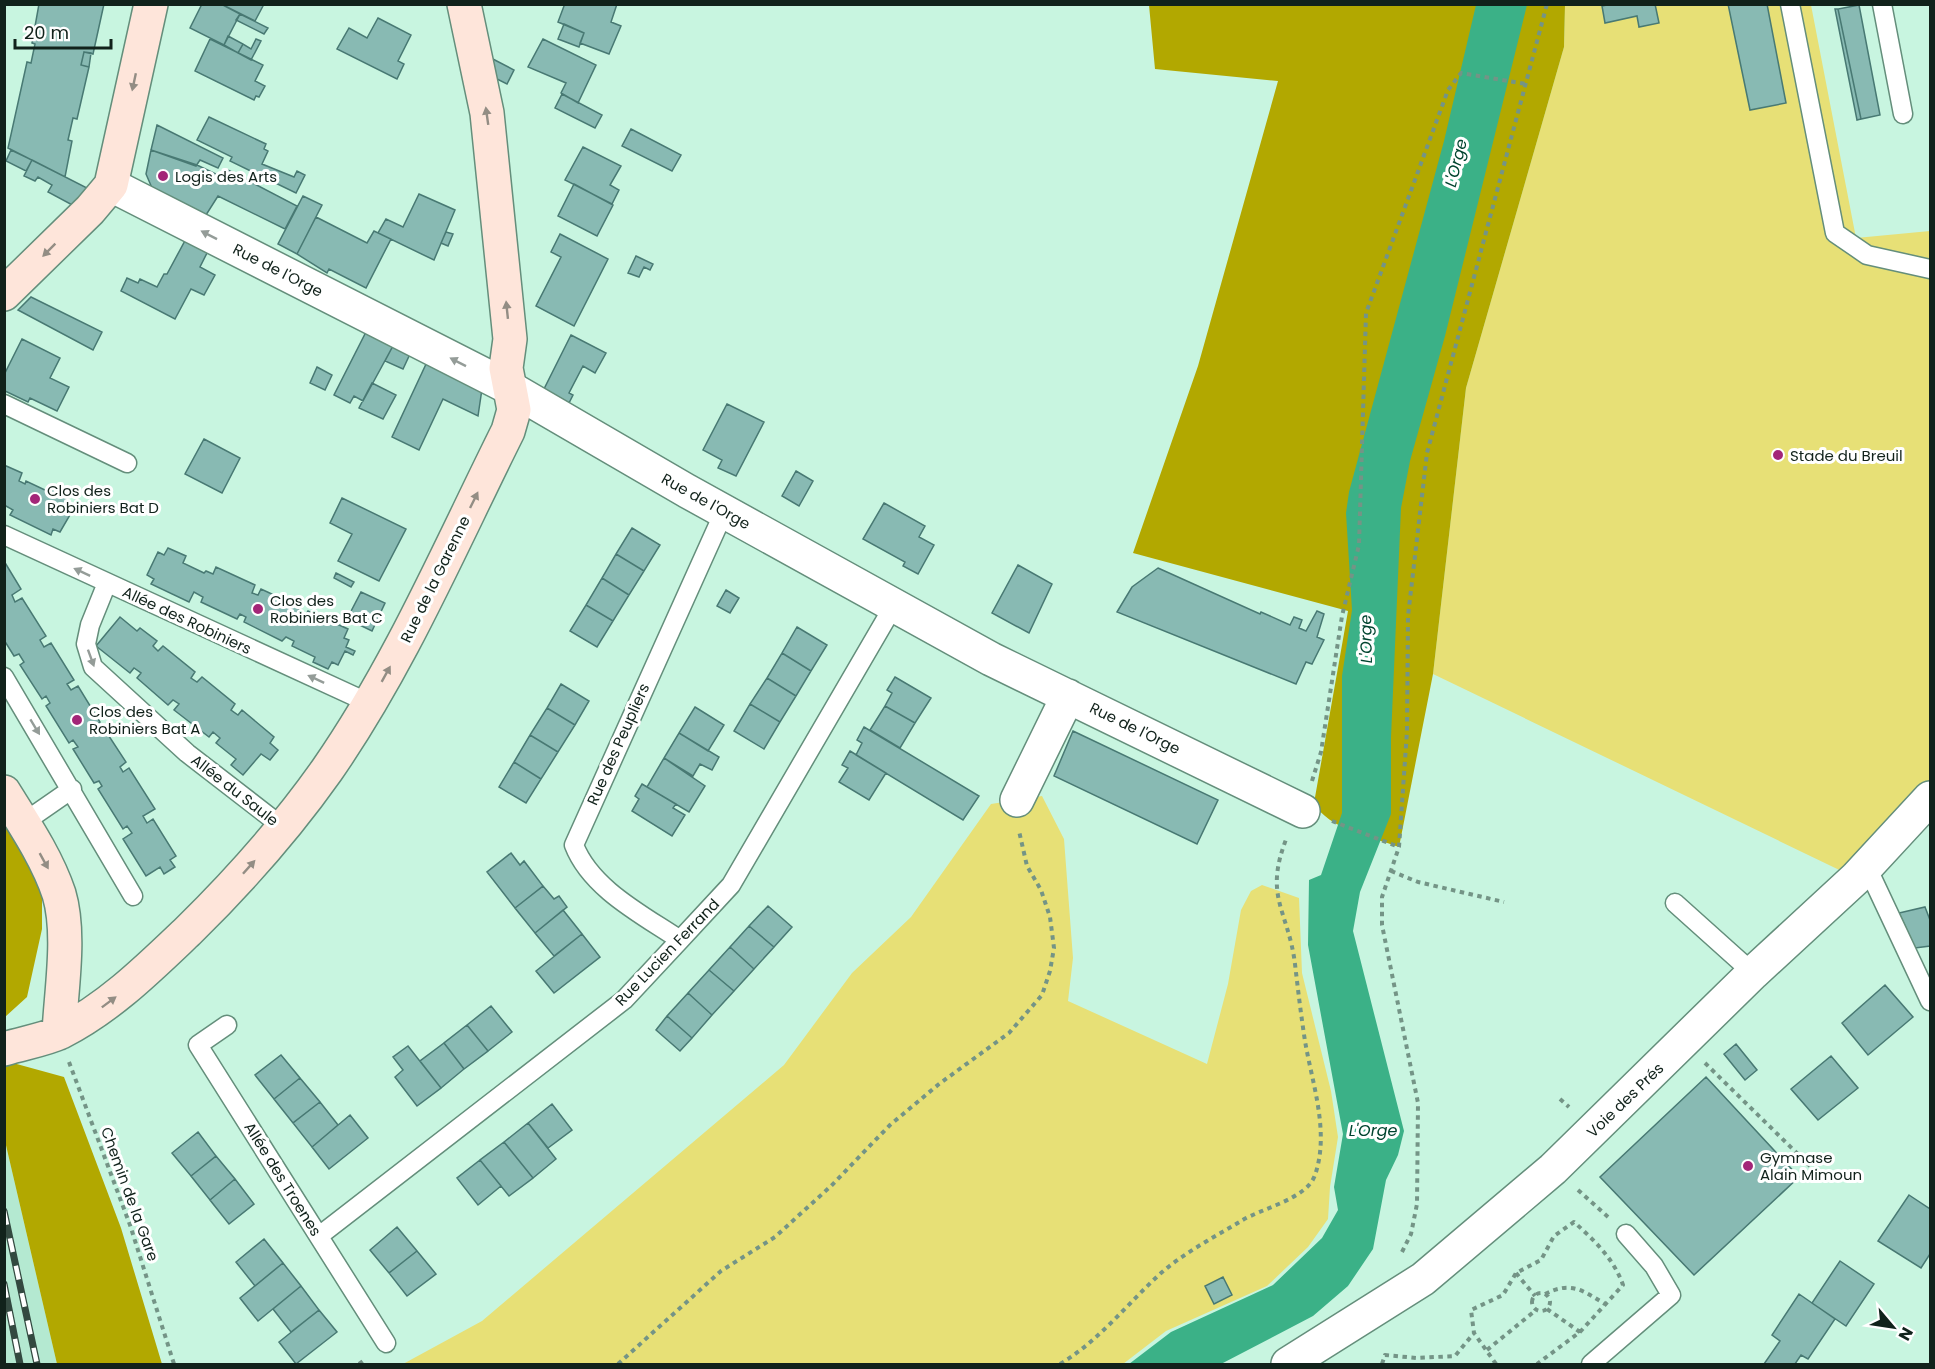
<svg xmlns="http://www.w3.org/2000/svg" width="1935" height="1369" viewBox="0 0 1935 1369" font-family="Poppins,sans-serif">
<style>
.built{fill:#b4e9d1}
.green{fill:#e7e076}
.forest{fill:#b2a800}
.water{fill:#3bb187}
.building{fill:#88bab3;stroke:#487973;stroke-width:1.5}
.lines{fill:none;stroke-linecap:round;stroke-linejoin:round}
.lane-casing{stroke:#648e7b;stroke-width:21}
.street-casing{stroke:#648e7b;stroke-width:36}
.secondary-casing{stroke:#648e7b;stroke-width:36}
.path{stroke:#749486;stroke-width:4;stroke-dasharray:4.5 4.5;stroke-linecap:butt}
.lane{stroke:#fff;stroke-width:18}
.street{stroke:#fff;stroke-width:33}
.secondary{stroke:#fee5da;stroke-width:33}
.rail-casing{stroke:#334940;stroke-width:7}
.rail{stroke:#fff;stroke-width:4.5;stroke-dasharray:14;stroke-linecap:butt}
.oneway{fill:#938d84}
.oneway2{fill:#949c98}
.poi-dot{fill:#a32678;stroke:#fff;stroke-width:2}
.labels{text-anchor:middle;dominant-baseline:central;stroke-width:6;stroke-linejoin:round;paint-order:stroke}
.poi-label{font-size:15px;fill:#11221b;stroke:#fff;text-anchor:start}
.street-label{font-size:15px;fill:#11221b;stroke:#fff}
.water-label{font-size:16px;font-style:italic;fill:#00442f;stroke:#fff}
</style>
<rect width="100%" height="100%" fill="#c8f5e0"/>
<path class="built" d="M5 1141 57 1364H5Z"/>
<path class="green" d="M1565 5H1811L1856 238 1930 231V798L1856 878 1433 674 1466 388 1564 47Z
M1042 796 1064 839 1073 958 1068 1001 1207 1064 1228 984 1241 910 1251 891 1262 885 1299 898 1302 973 1331 1091 1338 1137 1330 1187 1328 1219 1308 1247 1267 1286 1166 1331 1123 1364H403L482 1321 784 1065 852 973 911 917 991 804Z"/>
<path class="forest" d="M1149 5H1565L1564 47 1466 388 1433 674 1399 847C1372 837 1328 829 1314 803L1348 611 1133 553 1198 366 1278 81 1155 69Z
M5 807 27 853 42 895V929L27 997 5 1017Z
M13 1063 64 1077 121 1228 162 1364H57L5 1141 4 1065Z"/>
<path class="water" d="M1476 5H1527L1445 336 1410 461 1401 508 1391 737V814L1360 892 1353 931 1404 1131 1398 1155 1386 1180 1373 1249 1348 1286 1313 1316 1221 1364H1129L1171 1332 1273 1285 1322 1238 1338 1210 1334 1187 1343 1134 1308 945 1309 880 1321 875 1342 813V676L1352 610 1346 513 1349 492 1444 141Z"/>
<path class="building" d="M39 4H104L93 54 84 52 81 65 89 67 77 119 73 118 68 140 72 141 65 177 8 148 27 62 31 63 35 44 32 43Z
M202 4H221L240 14 224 45 190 28Z
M221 4H261L263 6 255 21Z
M617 4 611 22 621 26 609 54 580 43 584 33 558 22 564 6 562 4Z
M1612 4H1655L1659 23 1639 27 1637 16 1605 23 1602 6Z
M1728 4H1767L1786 103 1750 110Z
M1859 5 1880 115 1861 119 1838 9Z
M1835 9H1838L1861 119 1857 120Z
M240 14 268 28 264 34 236 20Z
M378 18 411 35 398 61 404 64 397 79 337 49 349 28 367 38Z
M564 24 584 33 579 47 558 39Z
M228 36 243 44 238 53 224 45Z
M210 39 263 65 255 81 265 86 259 97 256 96 254 100 195 71Z
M256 39 261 41 251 60 238 53 243 44 251 49Z
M543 39 596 65 578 103 561 93 566 83 528 67Z
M84 52 91 53 89 67 81 65Z
M489 57 514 70 507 84 493 77Z
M562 94 602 115 595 128 555 108Z
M209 117 266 144 264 149 268 151 262 164 294 177 297 171 305 175 296 193 230 161 232 157 197 140Z
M157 125 223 158 218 168 200 160 196 166 151 150Z
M631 129 681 155 672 171 622 146Z
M583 147 621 166 610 185 619 190 612 204 565 180Z
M11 150 32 160 26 171 6 161Z
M151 150 197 165 224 178 228 170 297 206 285 229 218 196 206 215 152 188 146 174Z
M32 160 87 188 76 207 48 192 52 185 38 177 35 181 24 176Z
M574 184 613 205 597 236 558 216Z
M419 194 455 210 434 260 378 233 386 219 403 227Z
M303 196 322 205 297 254 278 244Z
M316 217 367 243 374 231 391 239 366 288 329 269 327 273 297 254Z
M446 232 453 234 448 246 441 243Z
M560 234 608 259 574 326 536 306 561 257 551 252Z
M187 237 209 249 200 267 215 275 204 295 191 289 175 319 121 291 127 278 138 283 140 279 157 287 164 274H167Z
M636 256 653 264 650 270 644 267 639 277 628 273Z
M31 297 102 332 93 350 18 310Z
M367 330 394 344 363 401 354 396 350 403 334 395Z
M571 335 606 353 595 373 583 366 569 393 573 395 569 403 544 389Z
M22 339 60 358 50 378 69 387 57 411 30 398 28 402 5 391 4 375Z
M394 344 410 354 403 369 385 361Z
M427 362 482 389 478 416 443 399 419 450 392 437Z
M317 367 332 375 325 390 310 383Z
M372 383 396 395 383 419 359 408Z
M727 404 764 422 736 476 718 468 722 460 703 450Z
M204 439 240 458 222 493 185 474Z
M4 465 22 473 19 481 25 484 26 481 47 491 50 486 68 495 65 503 74 508 60 532 53 529 51 535 10 515 13 510 6 506 4 508Z
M796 471 813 481 799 506 782 496Z
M342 498 406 529 379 581 338 561 352 534 330 523Z
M884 503 925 526 919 537 934 545 918 574 903 566 905 562 863 539Z
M632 528 660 545 644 571 616 554Z
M168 548 186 556 183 563 204 573 206 571 213 574 216 567 255 585 252 593 258 595 261 589 300 607 297 615 304 618 308 611 348 629 344 638 349 640 346 647 355 651 353 655 345 651 338 665 332 662 328 669 313 662 315 657 292 646 294 641 286 637 282 641 244 622 246 617 240 614 237 619 201 602 203 597 194 592 189 602 151 584 154 579 147 575 158 552 164 555Z
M616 554 644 571 629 595 602 578Z
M4 561 21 589 12 595 15 602 22 598 46 636 40 640 44 647 51 643 74 680 67 684 71 690 78 686 100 722 94 726 99 733 105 730 126 762 120 767 123 772 129 768 155 809 143 816 147 823 153 819 176 856 170 860 175 867 164 874 160 867 146 876 123 839 132 833 127 826 123 829 98 789 102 786 99 781 94 783 73 749 78 747 73 740 69 743 46 706 50 703 46 696 42 699 20 665 24 662 19 654 14 656 4 640Z
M1018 565 1052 584 1029 633 992 613Z
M1158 568 1260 614 1261 612 1290 625 1294 617 1302 620 1299 628 1306 631 1317 611 1324 614 1317 637 1324 640 1312 664 1306 662 1296 684 1117 612 1132 587Z
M336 573 354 582 351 587 334 578Z
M602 578 629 595 613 621 586 605Z
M726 590 739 598 730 613 717 606Z
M361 592 385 603 372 631 347 619Z
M586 605 613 621 597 647 570 631Z
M120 617 137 631 140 628 157 641 153 646 158 651 163 646 195 672 191 678 197 682 202 677 235 704 231 710 238 715 242 710 274 737 270 743 278 750 270 760 261 754 243 775 231 765 236 759 216 743 220 738 213 732 209 737 174 710 179 704 173 700 168 705 137 678 141 673 134 668 130 673 96 646Z
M797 627 827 645 811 671 782 653Z
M782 653 811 671 796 696 767 678Z
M895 677 931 698 915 723 885 706 892 693 887 690Z
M767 678 796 696 780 722 750 704Z
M561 684 589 701 575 725 547 708Z
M750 704 780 722 764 749 734 731Z
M885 706 915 723 900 748 870 730Z
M695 707 724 725 708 751 679 733Z
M547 708 575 725 558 752 530 735Z
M864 727 979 796 963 820 856 755 862 743 857 740Z
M1073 731 1218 800 1197 844 1054 776Z
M679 733 719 757 712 770 700 764 693 776 664 758Z
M530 735 558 752 541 779 514 762Z
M850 751 886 773 869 800 839 782 848 768 842 765Z
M664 758 705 786 689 812 647 787Z
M514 762 541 779 526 803 499 787Z
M642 784 676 804 673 808 685 815 672 836 632 811 639 799 635 796Z
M511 853 520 865 524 861 543 886 515 908 487 872Z
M543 886 554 899 559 896 567 907 535 933 515 908Z
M768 906 792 927 774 947 749 926Z
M1925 907 1930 920V946L1915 948 1899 913Z
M563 910 582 934 554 956 535 933Z
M749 926 774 947 754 969 730 947Z
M582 934 600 957 554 993 536 971Z
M730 947 754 969 734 991 709 970Z
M709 970 734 991 712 1015 688 993Z
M1885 985 1913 1017 1868 1055 1842 1023Z
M688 993 712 1015 692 1038 667 1016Z
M491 1006 512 1032 488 1051 467 1025Z
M667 1016 692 1038 680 1051 656 1030Z
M467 1025 488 1051 464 1069 444 1043Z
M444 1043 464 1069 441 1088 420 1061Z
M1736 1044 1757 1070 1745 1080 1724 1054Z
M408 1046 441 1088 417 1106 395 1077 403 1070 393 1057Z
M281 1055 300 1078 274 1099 255 1075Z
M1831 1056 1858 1088 1818 1120 1791 1089Z
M1706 1077 1799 1177 1694 1275 1600 1177Z
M300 1078 320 1102 293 1123 274 1099Z
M320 1102 338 1125 312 1147 293 1123Z
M552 1104 572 1130 548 1148 528 1123Z
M350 1115 368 1138 329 1169 312 1147Z
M528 1123 556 1159 533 1178 504 1142Z
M198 1132 216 1156 191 1176 172 1153Z
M504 1142 533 1178 509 1196 480 1160Z
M216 1156 235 1179 210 1200 191 1176Z
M480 1160 501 1186 478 1205 457 1178Z
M235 1179 254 1204 229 1224 210 1200Z
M1909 1195 1930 1209V1254L1921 1268 1878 1241Z
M397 1227 417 1251 389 1273 370 1250Z
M264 1239 283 1263 255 1286 236 1262Z
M417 1251 436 1274 407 1296 389 1273Z
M1840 1261 1874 1284 1846 1326 1812 1303Z
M283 1263 301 1286 258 1321 240 1298Z
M1223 1277 1232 1295 1214 1304 1205 1286Z
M301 1286 319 1310 291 1332 273 1309Z
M1799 1294 1835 1319 1808 1359 1801 1355 1795 1364H1764L1780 1341 1772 1335Z
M319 1310 337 1332 296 1364 279 1342Z"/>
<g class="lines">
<g class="lane-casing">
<path id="lane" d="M1790 4 1835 233 1867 255 1930 269
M1882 4 1903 114
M4 404 127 463
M4 535 369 703
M107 583 90 625 86 644 93 667 187 753 284 828
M4 677 133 896
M23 823 72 789
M1867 867 1930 1001
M1675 903 1753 973
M680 940C643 915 591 889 574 845L724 512
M227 1025 198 1045 386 1343
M319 1236 624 1000 680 940 731 885 893 607
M1591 1364 1671 1295 1654 1266 1626 1234"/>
</g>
<g class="street-casing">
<path id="street" d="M111 185 510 388 687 491 991 659 1303 811
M1017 800 1068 696
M1288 1364 1423 1279 1553 1169 1753 973 1856 878 1930 798"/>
</g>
<g class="secondary-casing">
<path id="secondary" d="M4 294 90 210 111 185 151 4
M4 792C24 824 47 858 59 894 71 934 61 991 59 1033
M4 1049C23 1043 44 1040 61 1032 110 1007 149 968 188 931 238 882 286 828 327 770 400 665 451 545 508 431L514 410 506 368 510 339 487 113 464 4"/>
</g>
<path class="path" d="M1312 781 1321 752 1342 616 1359 545 1366 313 1448 90 1461 73 1526 84
M1332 821 1399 847
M1391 871 1418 882 1504 902
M69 1062 130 1225 174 1364
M1705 1063 1810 1166
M1560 1099 1569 1107
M1578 1190 1608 1217
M1402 1252 1411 1234 1417 1204 1418 1103 1382 925V897L1399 847 1407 731 1408 616 1427 453 1547 4
M1516 1273 1535 1296
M1532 1302a9 9 0 1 1 18 0a9 9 0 1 1-18 0Z
M1545 1294C1571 1281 1582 1290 1605 1304
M1547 1309 1580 1332
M1487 1350 1536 1310
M359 1364 366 1359
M618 1364 721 1271 775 1237 831 1186 890 1125 939 1084 1009 1033 1042 995 1050 971 1054 948 1050 917 1041 890 1027 866 1019 831
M1060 1364C1099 1341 1127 1304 1161 1273 1184 1253 1214 1237 1241 1221 1262 1208 1307 1199 1315 1175 1330 1132 1312 1083 1305 1041 1301 1015 1298 990 1295 964 1288 909 1263 897 1287 837
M1382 1364 1385 1355 1417 1358 1455 1356 1474 1333
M1496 1364 1474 1333 1471 1310 1503 1295 1516 1273 1541 1260 1554 1236 1574 1222C1594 1240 1614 1259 1623 1285L1580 1332 1537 1364"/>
<use href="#lane" class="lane"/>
<use href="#street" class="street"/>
<use href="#secondary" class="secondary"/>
<g class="rail-casing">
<path id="rail" d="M4 1211 37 1364
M4 1284 20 1364"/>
</g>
<use href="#rail" class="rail"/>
</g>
<defs><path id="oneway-solid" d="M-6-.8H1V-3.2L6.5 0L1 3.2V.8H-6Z" transform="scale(1.5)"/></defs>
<g class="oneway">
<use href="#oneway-solid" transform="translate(134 82) rotate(102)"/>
<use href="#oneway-solid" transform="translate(487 116) rotate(-98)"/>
<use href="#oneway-solid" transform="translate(49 250) rotate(135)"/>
<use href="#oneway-solid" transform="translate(507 310) rotate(-96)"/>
<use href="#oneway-solid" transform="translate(474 500) rotate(-64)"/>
<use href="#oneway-solid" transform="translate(386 674) rotate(-61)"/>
<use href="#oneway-solid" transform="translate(44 861) rotate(61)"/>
<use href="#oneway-solid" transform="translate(249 867) rotate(-48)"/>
<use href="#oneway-solid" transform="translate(109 1002) rotate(-37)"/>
</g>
<g class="oneway2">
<use href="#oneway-solid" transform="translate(209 235) rotate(-153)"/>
<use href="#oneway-solid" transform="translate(458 362) rotate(-153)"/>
<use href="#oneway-solid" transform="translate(82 572) rotate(-155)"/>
<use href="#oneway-solid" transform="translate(91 658) rotate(70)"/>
<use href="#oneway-solid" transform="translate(316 679) rotate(-155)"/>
<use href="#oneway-solid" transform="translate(35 727) rotate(59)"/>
</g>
<g class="poi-dot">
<circle cx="163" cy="176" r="6"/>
<circle cx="1778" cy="455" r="6"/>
<circle cx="35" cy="499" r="6"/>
<circle cx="258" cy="609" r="6"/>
<circle cx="77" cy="720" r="6"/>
<circle cx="1748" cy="1166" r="6"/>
</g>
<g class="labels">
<g class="poi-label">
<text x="175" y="176">Logis des Arts</text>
<text x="1790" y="455">Stade du Breuil</text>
<text x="47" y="490">Clos des<tspan x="47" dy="17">Robiniers Bat D</tspan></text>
<text x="270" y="600">Clos des<tspan x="270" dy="17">Robiniers Bat C</tspan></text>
<text x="89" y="711">Clos des<tspan x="89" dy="17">Robiniers Bat A</tspan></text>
<text x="1760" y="1157">Gymnase<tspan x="1760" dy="17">Alain Mimoun</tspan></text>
</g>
<g class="street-label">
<text transform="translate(278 270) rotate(27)">Rue de l'Orge</text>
<text transform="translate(706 501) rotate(29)">Rue de l'Orge</text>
<text transform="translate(435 579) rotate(-64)">Rue de la Garenne</text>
<text transform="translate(187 620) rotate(25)">Allée des Robiniers</text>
<text transform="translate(1135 728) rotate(26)">Rue de l'Orge</text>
<text transform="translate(618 744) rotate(-66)">Rue des Peupliers</text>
<text transform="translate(235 790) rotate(38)">Allée du Saule</text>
<text transform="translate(667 952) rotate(-46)">Rue Lucien Ferrand</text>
<text transform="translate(1625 1100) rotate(-44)">Voie des Prés</text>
<text transform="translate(283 1179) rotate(58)">Allée des Troenes</text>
<text transform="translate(130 1194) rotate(70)">Chemin de la Gare</text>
</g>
<g class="water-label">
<text transform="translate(1456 163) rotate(-76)">L'Orge</text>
<text transform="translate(1366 639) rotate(-91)">L'Orge</text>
<text x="1373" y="1130">L'Orge</text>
</g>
</g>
<rect width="1935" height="1369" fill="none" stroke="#11221b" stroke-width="12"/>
<g transform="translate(1893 1327) rotate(119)" stroke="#ffffff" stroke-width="4.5" paint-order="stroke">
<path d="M0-4.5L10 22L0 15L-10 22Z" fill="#11221b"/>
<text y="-9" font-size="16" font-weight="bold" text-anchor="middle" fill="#11221b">N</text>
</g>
<path d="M15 39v9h96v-9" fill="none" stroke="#11221b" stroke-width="3"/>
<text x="24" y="39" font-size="18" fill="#11221b" stroke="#ffffff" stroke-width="4.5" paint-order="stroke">20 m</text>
</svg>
